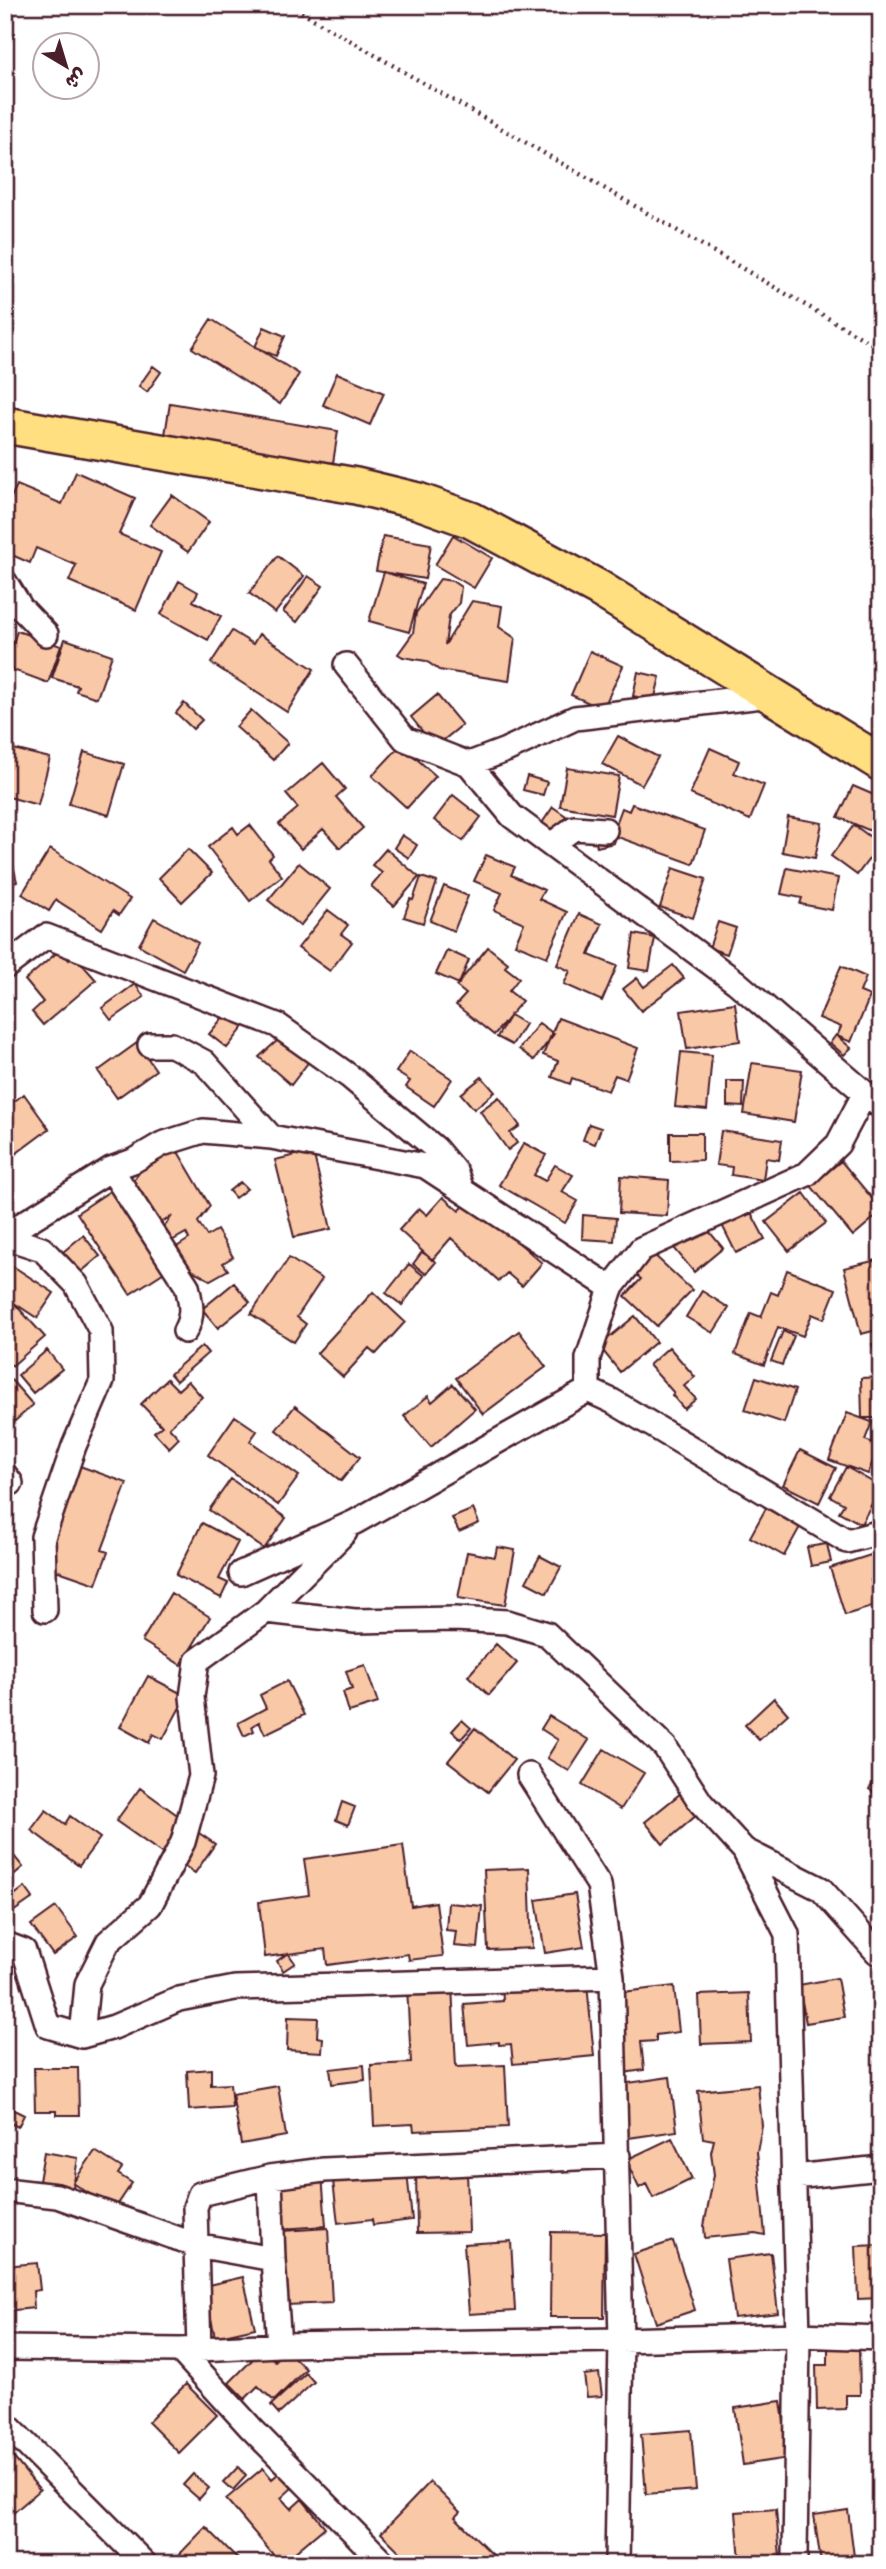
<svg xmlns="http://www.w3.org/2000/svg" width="886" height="2569" viewBox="0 0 886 2569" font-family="Caveat,'Playpen Sans Arabic',sans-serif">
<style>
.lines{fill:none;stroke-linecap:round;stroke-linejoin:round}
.stream{stroke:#728aa0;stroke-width:7}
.building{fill:#f8c8a7;stroke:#4a1f2b;stroke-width:2}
.minor-casing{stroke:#4a1f2b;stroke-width:28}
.primary-casing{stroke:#4a1f2b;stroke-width:40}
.path{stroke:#4a1f2b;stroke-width:4.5;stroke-dasharray:2 5;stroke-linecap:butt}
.minor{stroke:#fff;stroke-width:23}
.primary{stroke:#ffdf80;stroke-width:35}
</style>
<rect width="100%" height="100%" fill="#fff"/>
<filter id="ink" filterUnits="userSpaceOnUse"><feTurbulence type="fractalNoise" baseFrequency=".0143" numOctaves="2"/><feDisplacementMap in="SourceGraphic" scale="14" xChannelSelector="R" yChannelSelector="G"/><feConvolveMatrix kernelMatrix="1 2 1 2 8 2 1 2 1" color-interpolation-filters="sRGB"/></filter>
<g filter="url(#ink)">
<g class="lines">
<path class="stream" d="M877 2564 881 2560"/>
</g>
<path class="building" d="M211 319 299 374 280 404 192 348Z
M264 327 285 336 276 356 255 347Z
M153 366 161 372 147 392 139 386Z
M337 373 384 393 370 425 323 405Z
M170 403 338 431 333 463 165 435Z
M76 472 135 498 119 534 161 552 136 610 69 581 76 565 36 548 30 563 5 552V510L17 485 62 504Z
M172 495 209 522 188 552 150 525Z
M453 535 492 558 474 588 435 565Z
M383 536 431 544 425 579 376 571Z
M278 556 304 576 275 613 249 593Z
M384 572 423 584 409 632 369 621Z
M308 576 323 586 297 622 283 612Z
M440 579 452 581 461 587 459 603 449 616 445 645 472 601 502 606 499 627 515 638 509 681 439 670 426 661 403 657 398 654 413 633 416 613Z
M179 581 198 592 193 601 221 616 208 640 161 614Z
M17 631 61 646 48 683 5 667Z
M232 631 253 644 259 634 314 669 287 712 211 663Z
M65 639 112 655 97 698 76 691 78 686 52 678Z
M590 651 623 666 603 709 571 695Z
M638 672 660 677 654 701 633 696Z
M437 695 462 725 435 747 411 717Z
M184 703 202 720 193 729 176 713Z
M251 710 288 743 273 760 236 727Z
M618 736 658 757 642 785 602 764Z
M401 745 436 776 407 808 372 776Z
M5 747 50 758 38 805 5 796Z
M710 748 739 761 734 773 764 785 750 820 690 794Z
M84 752 124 764 109 815 69 804Z
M323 763 345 789 336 797 363 828 340 848 323 829 301 849 279 824 298 808 286 794Z
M567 768 619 776 612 815 560 806Z
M527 776 547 782 543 795 523 790Z
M853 786 881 798 880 835 838 817Z
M453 795 481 817 463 841 434 820Z
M632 804 705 830 693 864 612 835 622 808 629 811Z
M553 807 566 816 555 832 542 823Z
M788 817 822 823 815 858 782 852Z
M250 825 273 855 269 859 282 876 250 901 208 847 233 827 238 834Z
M854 825 880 844 857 875 831 856Z
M612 832 614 843 597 847 595 836Z
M402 835 417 845 409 858 394 848Z
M5 838H7L17 882 5 885Z
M50 849 130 899 119 915 113 911 102 929 56 900 49 911 22 894Z
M188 849 212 873 182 902 159 878Z
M386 849 419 877 394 906 371 886 382 873 372 865Z
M486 855 515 867 511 875 544 890 539 899 567 912 547 957 515 944 524 923 494 910 502 893 474 881Z
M299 863 330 889 300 926 268 900Z
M673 868 706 879 693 918 660 907Z
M787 868 838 878 832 910 800 904 802 898 781 894Z
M421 877 437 882 423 923 404 917 410 899 413 900Z
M444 886 468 896 454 931 430 921Z
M328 910 348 925 341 934 352 942 330 971 298 948Z
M579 914 602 924 589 955 617 966 602 1001 564 984 570 971 557 965Z
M154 918 198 943 183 970 139 945Z
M718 922 736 928 727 954 709 948Z
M634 934 655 938 649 971 629 968Z
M488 947 508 963 505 967 519 978 509 991 522 1001 494 1035 456 1005 466 994 456 986Z
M60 950 69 960 74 955 96 980 43 1025 32 1012 43 1002 25 980Z
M447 950 469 960 459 984 436 974Z
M673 965 684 978 641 1011 623 989 637 978 644 987Z
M841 966 866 977 860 992 870 996 851 1042 837 1036 841 1027 819 1018Z
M135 984 144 997 111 1020 102 1008Z
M735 1003 740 1041 687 1049 681 1011Z
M229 1010 246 1024 227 1048 209 1034Z
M510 1015 525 1024 512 1045 497 1037Z
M558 1018 638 1048 626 1079 615 1075 608 1091 572 1078 570 1084 552 1077 558 1061 543 1055Z
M539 1023 554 1034 534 1060 519 1049Z
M836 1035 851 1048 844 1055 830 1043Z
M279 1039 310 1060 291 1085 259 1057Z
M137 1043 156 1070 117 1098 98 1071Z
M410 1051 452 1079 434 1106 406 1087 410 1081 396 1072Z
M681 1052 712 1055 707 1110 675 1107Z
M752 1063 802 1070 794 1122 744 1114Z
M482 1077 495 1092 474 1109 461 1094Z
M727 1081H744L743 1107 727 1106Z
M24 1094 49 1129 10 1158 5 1151V1108Z
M499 1097 520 1126 510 1133 517 1143 508 1150 480 1111Z
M589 1124 601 1128 595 1144 583 1140Z
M721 1131 782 1140 779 1160 766 1158 763 1180 731 1175 732 1167 716 1165Z
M670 1133H702V1160L670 1161Z
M524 1143 546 1155 534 1175 545 1181 555 1165 573 1175 562 1192 578 1201 565 1223 499 1185Z
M174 1145 210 1206 198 1222 207 1236 217 1230 233 1257 223 1263 228 1270 210 1280 180 1263 172 1250 189 1239 186 1233 168 1243 161 1231 172 1216 159 1224 133 1181 148 1161Z
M313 1151 331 1229 294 1237 275 1160Z
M841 1161 881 1209V1212L853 1236 811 1186Z
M621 1176 669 1180 667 1216 619 1213Z
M240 1182 247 1189 235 1198 229 1191Z
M116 1187 169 1269 130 1294 77 1213Z
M804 1193 826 1223 789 1251 766 1222Z
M443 1197 459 1211 470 1200 542 1263 522 1286 507 1273 499 1281 451 1238 432 1260 399 1230 419 1208 427 1215Z
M746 1203 765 1239 736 1253 718 1217Z
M583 1215 616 1218 614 1241 582 1239Z
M703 1224 723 1248 694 1272 674 1248Z
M83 1235 100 1256 81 1272 63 1252Z
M422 1252 436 1262 426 1274 413 1264Z
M652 1253 692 1290 657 1326 625 1296 641 1279 633 1272Z
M289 1258 322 1279 297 1317 306 1324 294 1342 251 1314Z
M881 1259V1329L861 1334 844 1268Z
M5 1261 54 1293 37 1318 5 1297Z
M409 1264 424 1276 402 1305 386 1293Z
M787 1270 836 1289 824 1319 812 1314 803 1336 778 1327 764 1365 735 1354 751 1313 761 1317 771 1292 778 1295Z
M234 1283 250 1302 218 1328 202 1309Z
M702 1291 729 1308 713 1333 686 1317Z
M373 1292 405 1322 376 1354 369 1348 343 1377 317 1353Z
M13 1302 45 1337 12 1366 5 1359V1309Z
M635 1316 656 1342 620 1372 599 1346Z
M519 1331 546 1367 483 1414 456 1378Z
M783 1331 794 1336 782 1365 771 1361Z
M881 1341V1368L872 1344Z
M202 1346 208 1353 176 1381 170 1374Z
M669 1347 695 1377 684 1386 696 1399 684 1409 672 1395 674 1393 649 1365Z
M47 1350 62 1369 33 1393 18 1375Z
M6 1374 33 1405 6 1429 5 1375Z
M756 1377 795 1390 784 1423 745 1410Z
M881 1377V1429H878V1418H862L861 1378Z
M167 1379 178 1390 188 1381 202 1397 169 1427 179 1438 169 1448 154 1432 162 1426 141 1404Z
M453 1384 475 1409 431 1447 404 1416 428 1396 432 1402Z
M295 1406 360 1457 341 1481 276 1430Z
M847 1413 872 1422 865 1440 879 1445 868 1474 829 1460Z
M235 1416 257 1431 250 1441 299 1476 278 1505 208 1455Z
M800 1450 836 1468 819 1503 783 1485Z
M77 1465 127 1483 102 1550 108 1552 96 1584 50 1568 55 1552 47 1549Z
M846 1467 881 1487 861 1524 839 1512 844 1504 830 1496Z
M231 1479 286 1518 264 1549 209 1510Z
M766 1508 800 1527 784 1556 750 1537Z
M473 1509 479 1523 459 1532 452 1518Z
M202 1523 238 1542 219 1579 228 1583 221 1598 176 1575Z
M827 1544 831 1562 811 1566 807 1547Z
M497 1547 515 1550 505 1605 458 1598 467 1552 495 1557Z
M877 1553 881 1566V1577L871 1580 878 1605 845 1615 830 1568Z
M540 1556 561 1567 547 1593 526 1582Z
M171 1593 210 1617 181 1665 142 1641Z
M496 1644 517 1663 489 1695 468 1676Z
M365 1665 378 1703 349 1712 343 1692 352 1689 346 1671Z
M148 1676 186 1696 163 1739 153 1734 149 1743 120 1727Z
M287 1681 304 1715 265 1734 259 1722 252 1726 254 1731 244 1736 238 1723 266 1708 260 1695Z
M774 1698 788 1714 759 1740 745 1725Z
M549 1716 589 1740 569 1771 547 1758 558 1740 541 1729Z
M462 1720 471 1728 461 1739 452 1731Z
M475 1728 514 1760 488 1792 448 1761Z
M604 1749 644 1773 621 1809 582 1785Z
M881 1772V1798L869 1789Z
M140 1788 187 1822 163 1854 116 1821Z
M681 1793 698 1814 663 1844 645 1822Z
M342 1802 355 1807 348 1825 336 1820Z
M46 1810 65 1824 70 1816 100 1838 79 1866 31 1830Z
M196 1831 215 1844 195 1873 176 1860Z
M5 1845 23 1867 5 1882Z
M403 1845 411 1906 436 1902 443 1956 409 1960 408 1954 327 1965 325 1949 265 1957 259 1902 309 1895 304 1859Z
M529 1868 532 1948 488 1950 484 1870Z
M25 1887 33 1898 7 1916 5 1902Z
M575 1894 584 1947 545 1953 536 1900Z
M448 1903 482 1906 478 1948 454 1946 456 1931 446 1930Z
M56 1907 78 1937 53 1955 31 1925Z
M288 1953 295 1963 283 1971 277 1961Z
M837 1978 844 2017 806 2023 799 1985Z
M502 1984H587L594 2056 513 2064 511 2044 499 2045V2042L468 2045 464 2004 503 2001Z
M452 1985 456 2067 505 2065 508 2127 414 2131 413 2124 374 2126 371 2065 411 2063 407 1987Z
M674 1986 679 2032 656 2035V2041L641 2042 644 2070 623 2073 614 1993Z
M749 1993 751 2042 701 2044 699 1995Z
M288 2017 318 2018 317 2037 323 2038 322 2052 287 2050Z
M364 2065 365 2080 332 2084 330 2069Z
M34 2068H78L79 2115H56V2111H35Z
M211 2069V2085L230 2084 232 2107 189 2110 187 2071Z
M670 2077 677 2131 628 2138 621 2084Z
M758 2085 762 2126 757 2152 765 2235 755 2233 705 2238 704 2226 714 2175 711 2152 714 2140 703 2138 698 2091Z
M278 2086 286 2136 241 2144 232 2094Z
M12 2109 24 2115 18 2127 6 2121Z
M672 2138 692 2179 653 2198 646 2184 639 2188 626 2160Z
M5 2145H11L7 2189H5Z
M95 2151 122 2168 118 2174 132 2183 114 2210 73 2183Z
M44 2152 78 2158 73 2188 39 2181Z
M467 2171 469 2232 417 2233 416 2172Z
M407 2172 412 2220 373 2225 372 2219 338 2223 333 2181Z
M322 2175 326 2226 280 2229 276 2179Z
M328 2228 332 2303 286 2305 282 2231Z
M551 2232 605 2233 604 2317H550Z
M511 2241 515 2311 469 2314 464 2244Z
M673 2241 695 2310 656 2323 634 2254Z
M881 2245V2298L858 2299 856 2246Z
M771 2253 778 2313 734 2318 726 2259Z
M37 2263 40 2290 33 2291 34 2308 5 2311V2266Z
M243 2277 255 2328 215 2337 204 2286Z
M263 2349 275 2361 286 2350 306 2369 274 2401 258 2386 245 2399 229 2383Z
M828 2349H859L860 2395H846V2409L817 2410 816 2365H828Z
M306 2373 314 2382 279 2414 271 2405Z
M599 2373 602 2396 587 2397 584 2375Z
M186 2384 217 2415 179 2453 148 2422Z
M781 2401 789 2458 743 2465 735 2408Z
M691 2430 696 2490 646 2494 641 2434Z
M13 2457 40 2490 5 2520V2464Z
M238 2467 246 2476 233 2490 224 2482Z
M263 2468 272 2479 279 2473 292 2488 281 2498 291 2509 302 2499 325 2527 281 2564 226 2499Z
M193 2474 209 2488 199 2499 183 2485Z
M430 2482 460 2512 455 2517 502 2564H412L381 2533Z
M776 2509 780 2557 740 2561 736 2512Z
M848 2510 855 2564H821L814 2515Z
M206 2527 243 2564H170Z"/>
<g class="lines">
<g class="minor-casing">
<path id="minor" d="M5 582 21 608 46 634
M346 665 405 739 469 764 506 750 575 718 771 695
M469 764 512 816 736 982 881 1107
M551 845 574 828 605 830
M5 967 46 936 277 1025 349 1076 435 1148 456 1173 461 1187
M150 1045H172L204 1062 271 1137
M111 1169 187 1286C191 1303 194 1315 185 1331
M5 1235 111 1169 133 1161 162 1144 203 1131 271 1137 425 1166 611 1288 588 1358V1390
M5 1237 42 1249 76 1284 101 1331 102 1381 74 1446 43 1537 45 1610
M611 1288 641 1249 807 1174 838 1144 865 1093
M5 1475 11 1483
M241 1573 355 1522 588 1390 612 1401 847 1541 881 1532
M266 1611 355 1621 455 1619 507 1622 547 1634 665 1747 701 1803 744 1850 821 1889 877 1952H881
M529 1775 599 1885 612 1977 621 2340 617 2564
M744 1850 787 1934 798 2335 795 2557
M5 1944 24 1951 48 2026 82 2036 114 2027 179 1999 235 1988 612 1977
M82 2036 87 1984 108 1942 150 1905 183 1842 201 1776 192 1697 197 1661 266 1611 345 1532
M270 2177 273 2259 279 2345
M794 2177 881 2168
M5 2190 57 2196 196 2245 199 2349
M273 2259 196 2245 195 2207 200 2194 270 2177 324 2170 618 2156
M5 2348 180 2350 279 2345 621 2340 798 2335 881 2338
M180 2350 251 2428 385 2564
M5 2423 145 2564"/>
</g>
<g class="primary-casing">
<path id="primary" d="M5 425 356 486 418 501 471 520 598 588 881 763"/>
</g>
<path class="path" d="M289 5 881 349"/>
<use href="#minor" class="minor"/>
<use href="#primary" class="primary"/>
</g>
</g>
<rect width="886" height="2569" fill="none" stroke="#fff" stroke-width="28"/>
<rect x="14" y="14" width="858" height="2541" fill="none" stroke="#4a1f2b" stroke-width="2.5" filter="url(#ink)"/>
<g transform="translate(66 66) rotate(142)"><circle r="33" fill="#ffffff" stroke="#b7a5aa" stroke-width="2"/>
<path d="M0-5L12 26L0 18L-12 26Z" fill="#4a1f2b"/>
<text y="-10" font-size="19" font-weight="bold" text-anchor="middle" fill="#4a1f2b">ش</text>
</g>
</svg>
